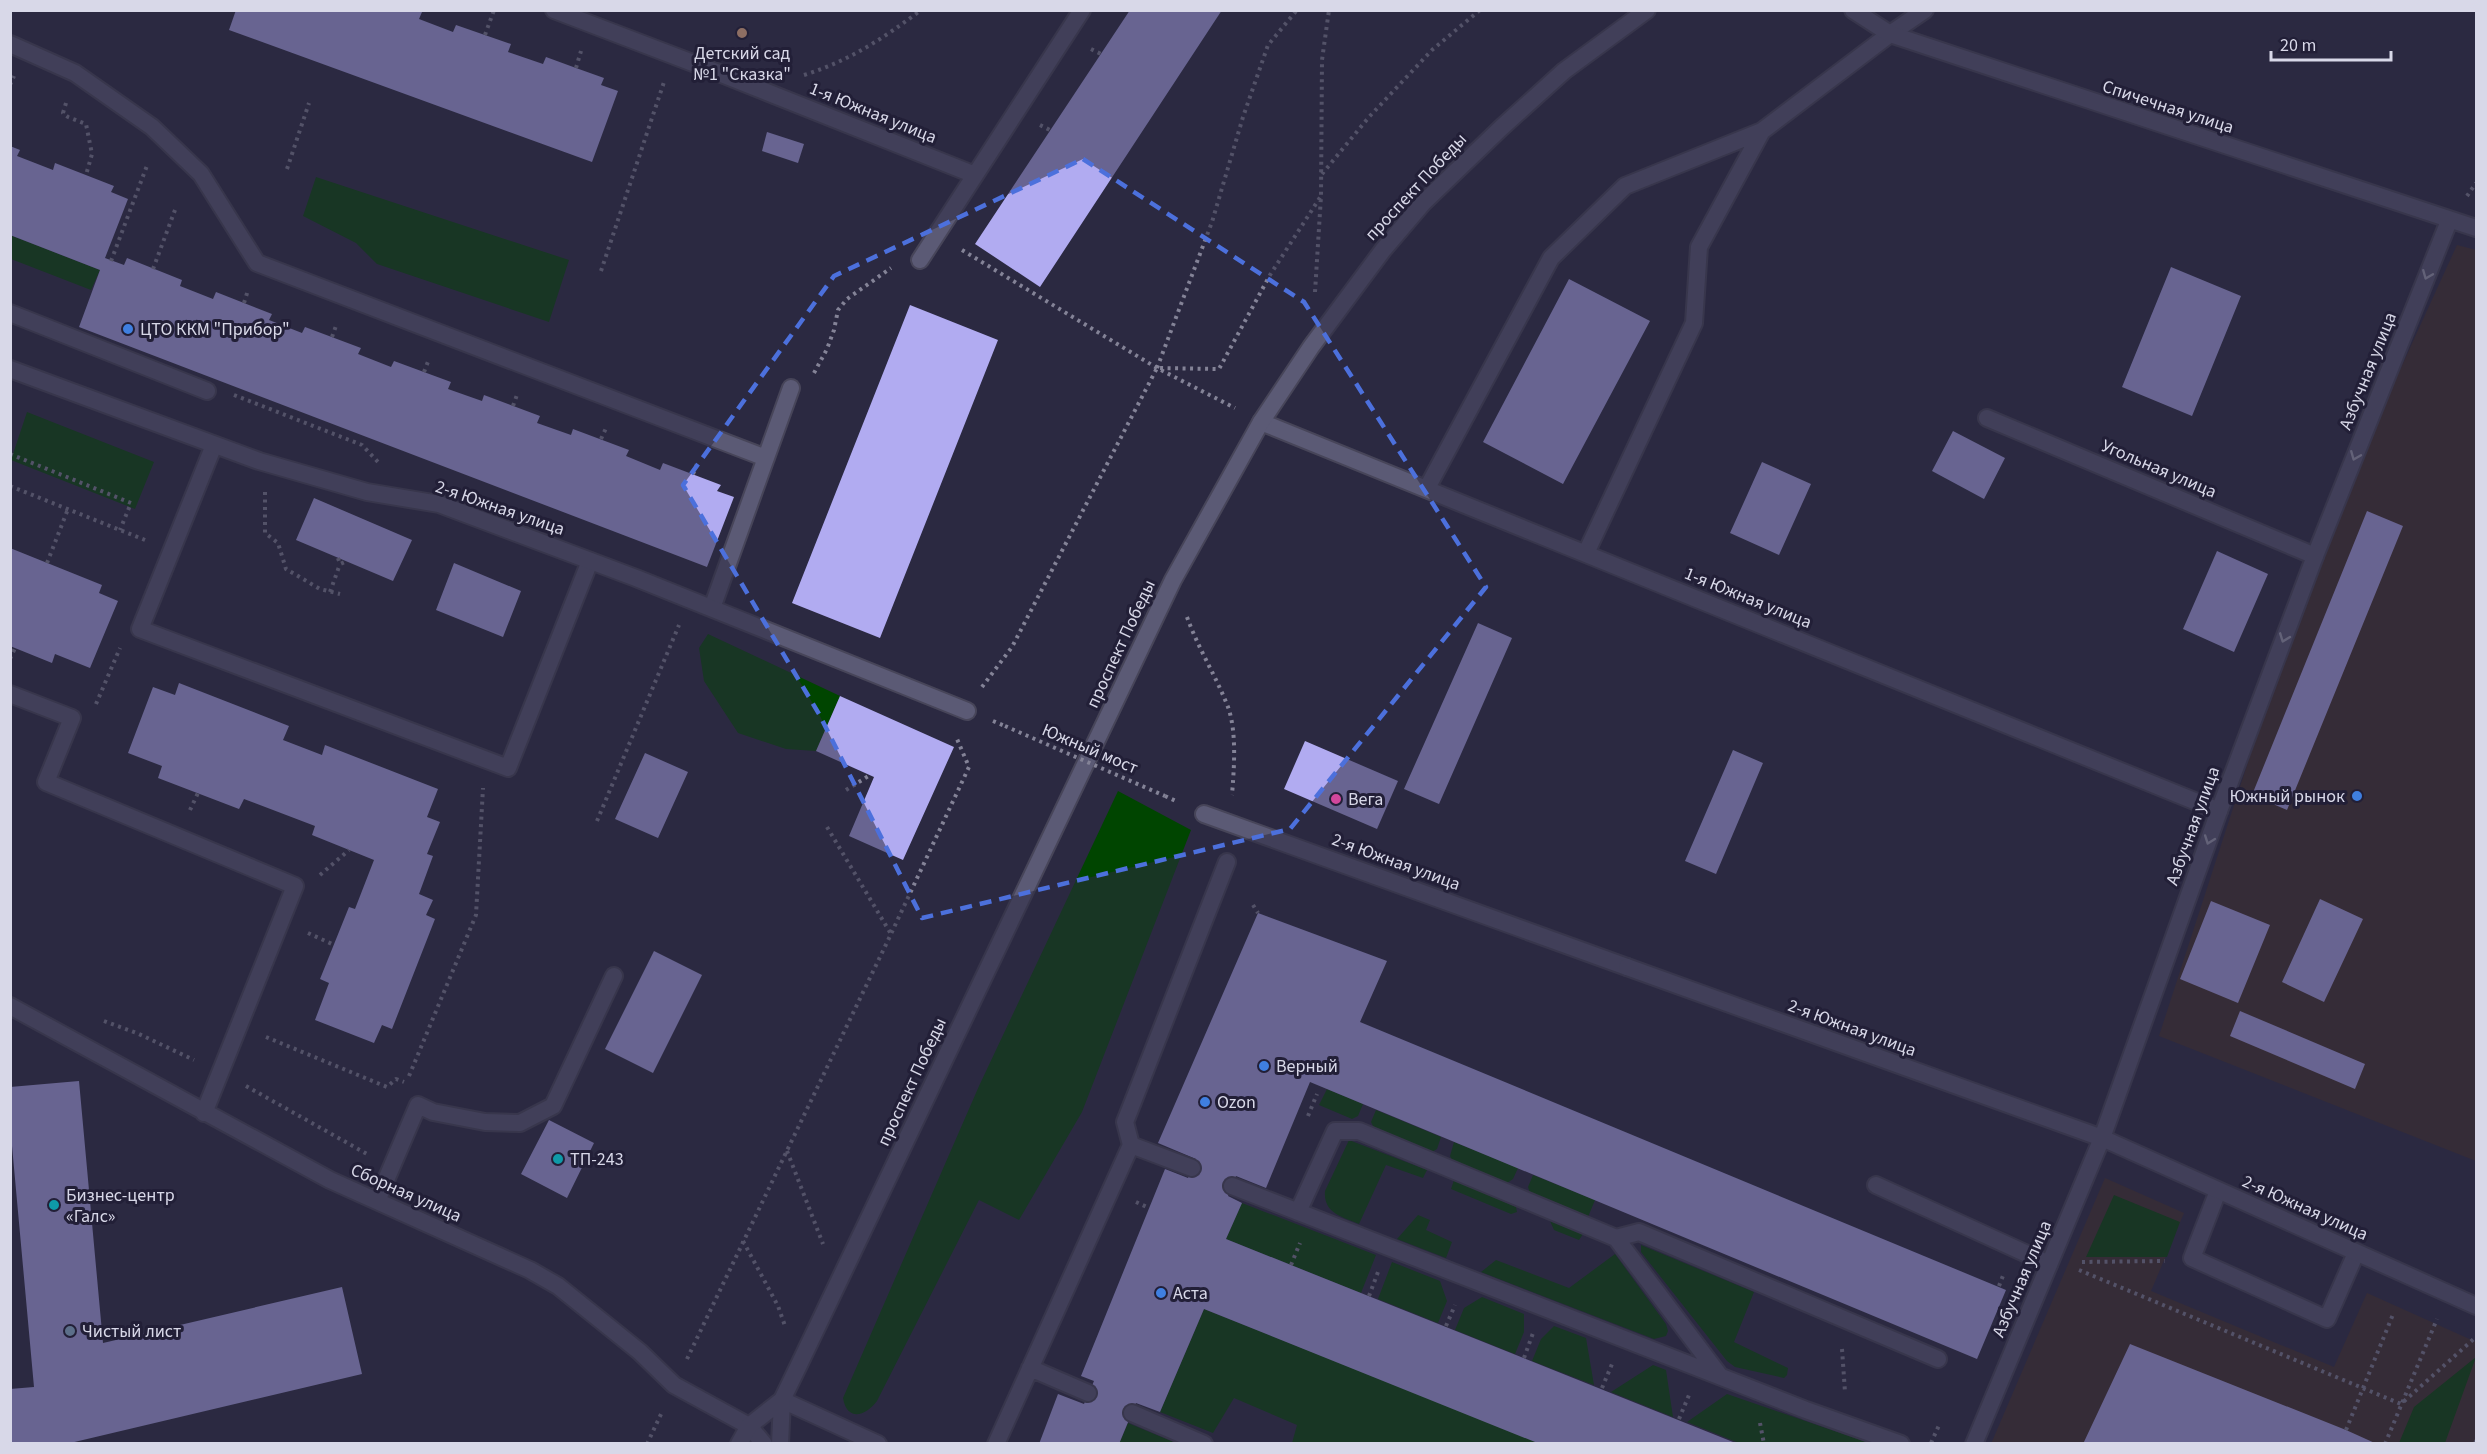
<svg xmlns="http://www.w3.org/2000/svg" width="2487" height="1454" viewBox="0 0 2487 1454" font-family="'Source Sans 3',sans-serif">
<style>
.commercial{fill:#422f2a}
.green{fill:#004500}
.building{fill:#b1abf1}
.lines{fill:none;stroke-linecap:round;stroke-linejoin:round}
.service-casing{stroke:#474559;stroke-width:20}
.minor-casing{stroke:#474559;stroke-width:20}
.tertiary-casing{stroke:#474559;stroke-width:20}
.path{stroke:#848397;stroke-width:4;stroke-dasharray:3 4.5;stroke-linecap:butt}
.service{stroke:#5b5a75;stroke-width:16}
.minor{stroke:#5b5a75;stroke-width:16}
.tertiary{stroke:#5b5a75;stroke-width:16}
.path-bridge{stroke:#848397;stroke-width:4;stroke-dasharray:3 4.5;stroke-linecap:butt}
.oneway{stroke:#a6a6ba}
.marked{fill:none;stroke:#4c70dc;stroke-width:4.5;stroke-dasharray:12 8;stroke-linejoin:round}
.education-dot{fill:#8d6e63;stroke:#221f37;stroke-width:2}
.shop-dot{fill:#3f7fe0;stroke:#221f37;stroke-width:2}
.hotel-dot{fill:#d1479c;stroke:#221f37;stroke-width:2}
.culture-dot{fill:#0f9aa8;stroke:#221f37;stroke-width:2}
.service-dot{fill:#5c6f8a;stroke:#221f37;stroke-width:2}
.labels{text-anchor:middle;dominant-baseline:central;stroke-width:6;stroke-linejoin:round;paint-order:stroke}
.poi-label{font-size:18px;fill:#d8d8e8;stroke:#221f37;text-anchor:start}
.street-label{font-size:18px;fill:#d8d8e8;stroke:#221f37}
</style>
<rect width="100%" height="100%" fill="#2b2941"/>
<path class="commercial" d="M2457 245 2476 250V1161L2159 1036 2315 556Z
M2105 1178 2184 1213 2151 1291 2334 1367 2367 1293 2476 1342V1443L1991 1444Z"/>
<path class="green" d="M316 177 569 260 549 322 377 264 356 243 303 216Z
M10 235 100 270 91 290 11 259Z
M27 412 154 462 135 509 11 460Z
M708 634 840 696 816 751 786 749 738 733 704 681 699 648Z
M1118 791 1191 830 1082 1112 1019 1220 979 1200 877 1401C866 1416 847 1422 843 1398L979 1086Z
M1327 1089 1363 1104 1358 1116 1352 1119 1319 1105Z
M1376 1110 1441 1137 1437 1149 1432 1152 1374 1128 1371 1122Z
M1349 1140 1427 1170 1423 1178 1386 1165 1359 1224C1342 1217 1323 1213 1325 1191Z
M1454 1142 1518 1168 1513 1179 1507 1183 1452 1160 1450 1156Z
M1533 1175 1595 1200 1588 1217 1530 1193 1528 1187Z
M1454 1180 1516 1207 1517 1212 1511 1214 1451 1189Z
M2114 1195 2180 1222 2167 1257H2086Z
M1242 1203 1376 1255 1361 1293 1226 1239Z
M1418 1215 1430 1220 1426 1230 1452 1242 1446 1258 1397 1239Z
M1550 1221 1583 1234 1579 1240 1554 1230Z
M1641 1245 1754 1292 1734 1342 1788 1368 1787 1375 1784 1378 1735 1367 1727 1361 1641 1252Z
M1615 1254 1666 1324 1668 1331 1666 1336 1654 1339 1481 1272 1496 1260 1569 1288Z
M1392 1262 1440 1281 1447 1301 1438 1323 1378 1299Z
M1482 1297 1524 1314V1332L1515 1354 1455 1330 1464 1308Z
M1204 1309 1540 1443H1292L1297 1425 1234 1398 1213 1433 1160 1412Z
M1554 1326 1586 1338 1594 1385 1532 1361 1541 1339Z
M2476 1357 2445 1443H2399L2414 1407Z
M1653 1365 1666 1370 1673 1417 1611 1392Z
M1727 1394 1869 1443H1739L1687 1422Z
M1128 1423 1176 1443 1119 1444Z"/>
<path class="building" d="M236 10H417L422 12 419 19 453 32 456 25 511 44 508 52 543 64 546 57 576 68 604 78 601 85 618 91 592 162 229 30Z
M1130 10H1222L1040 287 975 244Z
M767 132 804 144 798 163 762 151Z
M10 146 20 150 17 156 53 170 55 163 114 186 111 192 128 199 105 258 124 265 127 258 182 280 180 286 213 299 216 292 272 314 269 320 302 333 305 327 361 348 358 354 391 367 394 361 451 382 448 389 482 401 484 395 540 416 537 423 571 435 573 429 629 450 626 456 660 470 663 463 721 485 717 491 734 497 707 567 79 327 100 270 10 235Z
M2171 267 2241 296 2192 416 2122 387Z
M1569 279 1650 321 1563 484 1483 442Z
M910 305 998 340 880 638 792 603Z
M1953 431 2005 458 1984 499 1932 471Z
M1762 462 1811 484 1779 555 1730 533Z
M314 498 412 540 393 581 296 540Z
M2367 511 2403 526 2287 810 2252 795Z
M10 548 102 585 99 593 118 601 90 668 55 654 52 663 10 646Z
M2217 551 2268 574 2234 652 2183 629Z
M454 563 521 591 503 637 436 610Z
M1478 623 1512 638 1439 804 1404 789Z
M179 683 289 726 283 740 322 755 325 745 438 789 427 817 440 822 427 854 433 856 419 894 433 900 426 915 435 919 392 1029 382 1025 374 1043 315 1020 329 983 320 979 349 907 355 909 374 860 312 835 315 826 244 799 239 809 158 778 162 766 128 753 153 687 175 695Z
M840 696 954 747 903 860 849 836 874 777 816 751Z
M1305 741 1398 781 1377 829 1284 789Z
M1733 750 1763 763 1716 874 1685 861Z
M645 753 688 772 658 838 615 819Z
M2320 899 2363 919 2324 1002 2282 982Z
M2211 901 2270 925 2238 1003 2180 979Z
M1258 913 1387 961 1360 1022 2006 1290 1977 1359 1310 1082 1266 1188 1236 1176 1228 1196 1242 1203 1226 1239 1738 1444H1540L1204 1309 1160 1412 1136 1403 1119 1444H1039L1058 1394 1084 1404 1094 1381 1081 1376 1165 1169 1188 1178 1196 1159 1158 1143Z
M654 951 702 975 653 1073 605 1049Z
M2240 1011 2365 1064 2355 1089 2230 1036Z
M79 1081 103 1343 342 1287 362 1374 66 1444H10V1389L34 1387 10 1124V1087Z
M549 1120 594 1143 567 1198 521 1174Z
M2130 1344 2346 1430 2377 1444H2083Z"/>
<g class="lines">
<g class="service-casing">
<path id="service" d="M554 10 719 73 975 175
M10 44 75 73 152 127 201 174 257 263 766 458
M920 260 1082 10
M10 313 207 391
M1987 418 2315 556
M1261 422 2219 811
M214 445 140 629 508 768 590 561
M1427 488 1551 258 1625 186 1762 131
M1586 553 1694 323 1699 247 1762 131 1890 34 1925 10
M712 608 791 388
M10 694 72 718 46 782 295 886 204 1113
M1204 814 1627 967
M10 1006 330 1180 530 1270 558 1286 640 1352 674 1385 749 1426 764 1444
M1131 1145 1192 1168
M1876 1185 2049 1264
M1232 1186 1806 1410 1901 1444
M2218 1191 2192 1258 2327 1319 2356 1253
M377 1201 418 1105 433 1112 485 1122 520 1123 553 1106 614 976
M1298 1212 1335 1131H1359L1616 1238 1720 1376
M1616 1238 1639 1232 1938 1359
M1030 1368 1088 1393
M782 1400 878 1444
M1132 1413 1204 1444
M996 1444 1131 1145 1125 1122 1227 862"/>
</g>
<g class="minor-casing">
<path id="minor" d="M1853 10 1890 34 2476 228
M10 369 259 461 367 492 439 504 636 578 967 711
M1627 967 2102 1138 2476 1306
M1974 1444 2102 1138 2219 811 2315 556 2449 221"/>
</g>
<g class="tertiary-casing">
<path id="tertiary" d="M739 1444 749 1426 782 1400
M780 1444 782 1400 798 1367 1173 580 1261 422 1311 347 1383 250 1423 203 1501 128 1564 71 1647 10"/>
</g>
<path class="path" d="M485 35 494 10
M1091 49 1101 54
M576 68 581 51
M804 75C849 61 884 38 921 10
M10 85 14 76
M66 103 63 113 68 117 86 124 92 154 86 175
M1040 125 1050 130
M287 169 309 103
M1322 174 1369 117 1432 50 1480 10
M2467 196 2476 183
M962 250 1157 368 1235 408
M111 261 148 163
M153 269 175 210
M601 271 664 82
M1315 292 1321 196 1322 60 1329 10
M244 303 248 290
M332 337 337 323
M1157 368 1212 222 1243 117 1268 45 1297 10
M424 372 429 359
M814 373 827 349 834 330 838 310 847 299 891 268
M234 395 362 445 380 464
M513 406 518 392
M601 439 607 426
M10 454 131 503 120 530
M693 474 698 461
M10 486 145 540
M265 492V533L278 543 286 569 320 589 340 594
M338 558 340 564 347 561
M47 563 68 509
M330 592 340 564
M1187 617C1198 648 1216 676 1228 707 1237 732 1234 769 1232 795
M10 659 15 648
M982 687 1012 647 1157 368 1219 369 1270 275 1321 196
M96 704 120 648
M993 721 1005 726
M846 790 870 775
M1165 796 1178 802
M190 810 198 793
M597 821 679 625
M827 827 891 934
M320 875 349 850
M1253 905 1258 913
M308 933 334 945
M104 1021 139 1034 194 1060
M266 1037 387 1087 396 1079 404 1082
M409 1076 476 915 483 788
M246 1086 367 1154
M1308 1116 1317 1094
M787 1151 823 1244
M1136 1202 1149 1208
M743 1241 778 1306 785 1326
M2082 1262 2165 1261
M1291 1265 1300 1243
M2079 1270 2401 1404 2476 1337
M1999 1286 2004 1273
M1369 1296 1378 1272
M1446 1326 1455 1305
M1842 1349 1845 1392
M1524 1358 1533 1333
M687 1359 891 934 969 767 957 739
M1602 1388 1612 1364
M1679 1419 1689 1395
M1760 1423 1764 1444
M2346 1430 2394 1312
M2474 1441 2476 1442
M1931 1443 1940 1423
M647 1444 662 1412
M2385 1444 2437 1319"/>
<use href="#service" class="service"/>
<use href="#minor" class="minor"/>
<use href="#tertiary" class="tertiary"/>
<path class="path-bridge" d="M1005 726 1165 796"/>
</g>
<defs><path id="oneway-chevron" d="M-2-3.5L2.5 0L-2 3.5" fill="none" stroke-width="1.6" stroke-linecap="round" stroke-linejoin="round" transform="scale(1.5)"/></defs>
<g class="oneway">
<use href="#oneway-chevron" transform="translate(2427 275) rotate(112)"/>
<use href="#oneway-chevron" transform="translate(2355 456) rotate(112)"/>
<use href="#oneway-chevron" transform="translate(2284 638) rotate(111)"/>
<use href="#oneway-chevron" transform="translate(2209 840) rotate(110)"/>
</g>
<path d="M0 0H2487V1454H0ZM1083 159 1304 302 1486 587 1290 829 922 918 819 714 683 485 834 276Z" fill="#2b2941" fill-opacity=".55" fill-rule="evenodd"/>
<path class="marked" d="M1083 159 1304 302 1486 587 1290 829 922 918 819 714 683 485 834 276Z"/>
<circle class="education-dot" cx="742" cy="33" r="6"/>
<g class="shop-dot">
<circle cx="128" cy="329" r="6"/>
<circle cx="2357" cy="796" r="6"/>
<circle cx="1264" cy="1066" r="6"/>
<circle cx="1205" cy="1102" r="6"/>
<circle cx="1161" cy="1293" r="6"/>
</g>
<circle class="hotel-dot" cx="1336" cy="799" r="6"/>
<g class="culture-dot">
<circle cx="558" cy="1159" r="6"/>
<circle cx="54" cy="1205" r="6"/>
</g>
<circle class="service-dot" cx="70" cy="1331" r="6"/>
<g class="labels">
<g class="poi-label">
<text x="742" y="53" text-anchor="middle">Детский сад<tspan x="742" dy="21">№1 "Сказка"</tspan></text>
<text x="140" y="329">ЦТО ККМ "Прибор"</text>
<text x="2345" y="796" text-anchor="end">Южный рынок</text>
<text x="1348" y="799">Вега</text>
<text x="1276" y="1066">Верный</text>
<text x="1217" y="1102">Ozon</text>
<text x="570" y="1159">ТП-243</text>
<text x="66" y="1195">Бизнес-центр<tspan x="66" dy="21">«Галс»</tspan></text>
<text x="1173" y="1293">Аста</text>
<text x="82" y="1331">Чистый лист</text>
</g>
<g class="street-label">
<text transform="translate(2168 107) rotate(18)">Спичечная улица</text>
<text transform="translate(873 113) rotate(22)">1-я Южная улица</text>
<text transform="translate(1416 187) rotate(-47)">проспект Победы</text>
<text transform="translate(2368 371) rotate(-68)">Азбучная улица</text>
<text transform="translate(2159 469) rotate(23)">Угольная улица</text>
<text transform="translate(500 508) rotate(19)">2-я Южная улица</text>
<text transform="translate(1748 598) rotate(22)">1-я Южная улица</text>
<text transform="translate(1121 644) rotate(-65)">проспект Победы</text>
<text transform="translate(1090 749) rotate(23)">Южный мост</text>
<text transform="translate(2193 826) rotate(-70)">Азбучная улица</text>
<text transform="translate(1396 862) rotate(20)">2-я Южная улица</text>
<text transform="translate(1852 1028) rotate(20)">2-я Южная улица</text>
<text transform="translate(912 1082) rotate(-65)">проспект Победы</text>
<text transform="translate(406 1193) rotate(24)">Сборная улица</text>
<text transform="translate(2305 1208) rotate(24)">2-я Южная улица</text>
<text transform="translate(2022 1279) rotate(-67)">Азбучная улица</text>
</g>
</g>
<rect width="2487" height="1454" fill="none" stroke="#d8d8e8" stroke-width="24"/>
<path d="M2271 51v9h120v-9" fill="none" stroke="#d8d8e8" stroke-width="3"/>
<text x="2280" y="51" font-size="18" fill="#d8d8e8" stroke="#221f37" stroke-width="4.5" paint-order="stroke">20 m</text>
</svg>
